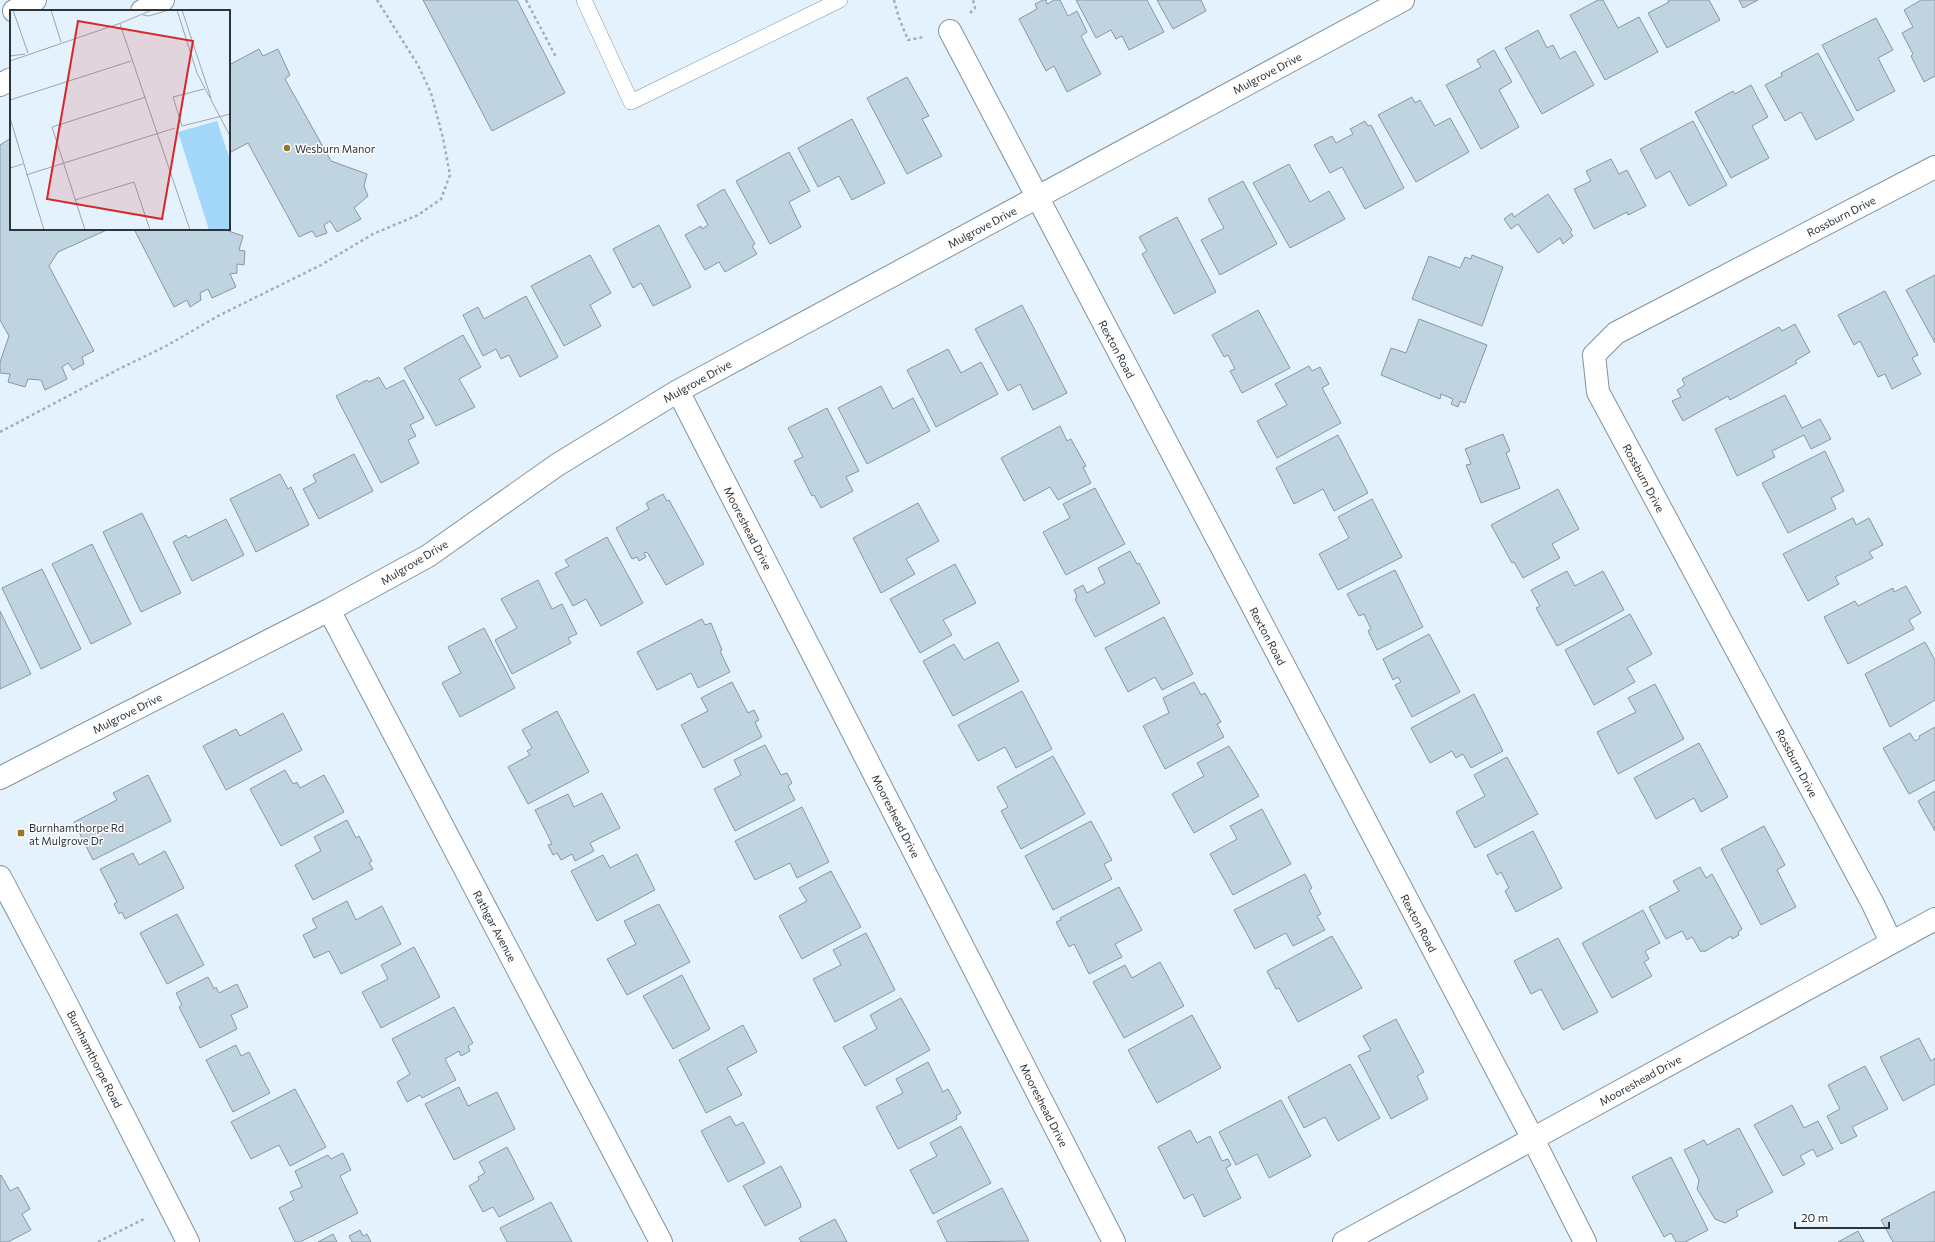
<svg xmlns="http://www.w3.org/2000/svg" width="1935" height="1242" viewBox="0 0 1935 1242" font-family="Commissioner,sans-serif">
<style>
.building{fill:#c0d3e0;stroke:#8698a4}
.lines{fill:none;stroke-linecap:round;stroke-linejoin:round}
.lane-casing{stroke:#80929d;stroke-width:16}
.street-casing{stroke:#80929d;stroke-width:24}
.secondary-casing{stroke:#80929d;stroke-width:24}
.path{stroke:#a3afb8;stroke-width:2.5;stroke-dasharray:3 3;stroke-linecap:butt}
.lane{stroke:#fff;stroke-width:15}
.street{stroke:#fff;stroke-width:22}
.secondary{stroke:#fff;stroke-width:22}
.poi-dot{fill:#987720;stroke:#fdfdfd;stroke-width:1.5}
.labels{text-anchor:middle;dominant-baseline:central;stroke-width:3;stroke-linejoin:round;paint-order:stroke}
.street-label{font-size:11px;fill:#2e353a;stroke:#fdfdfd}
.poi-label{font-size:11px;fill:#2e353a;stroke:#fdfdfd;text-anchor:start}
.inset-road{fill:none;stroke:#9ba6af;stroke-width:1}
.view{fill:#d62828;fill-opacity:0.15;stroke:#d62828;stroke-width:2}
.inset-edge{fill:none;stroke:#2e353a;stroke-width:2}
</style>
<rect width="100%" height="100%" fill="#e3f2fd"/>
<path class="building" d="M423 0H517L565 93 492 131Z
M1043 0H1046L1047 4 1054 0H1060L1068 16 1077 11 1087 32 1081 36 1101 74 1067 92 1054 66 1046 71 1019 19 1037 9 1035 4Z
M1076 0H1147L1164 32 1129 50 1122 36 1116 39 1111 30 1096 38Z
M1157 0H1201L1206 11 1173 29Z
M1598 0H1603L1618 28 1639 17 1658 52 1605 80 1570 15Z
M1668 0H1709L1720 20 1667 48 1648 13 1669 2Z
M1739 0H1758L1743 8Z
M1921 0H1935V76L1924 82 1911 56 1913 54 1902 33 1913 27 1904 10Z
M1876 18 1893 50 1878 58 1895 91 1857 111 1822 45Z
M1538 30 1547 48 1553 45 1560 59 1575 51 1594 85 1542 114 1505 48Z
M259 49 263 56 278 49 290 75 285 79 331 161 367 174 364 186 368 196 354 208 361 219 337 232 330 221 324 225 327 233 316 237 312 231 299 237 248 143 229 153V65Z
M1494 50 1512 82 1499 90 1519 127 1481 149 1446 85 1481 67 1477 60Z
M1818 53 1854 120 1816 140 1801 112 1785 121 1765 85 1782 76 1781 73Z
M907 77 929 116 922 119 942 156 907 174 867 98Z
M1751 85 1768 117 1752 126 1769 158 1731 178 1695 112 1733 91 1735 94Z
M1412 97 1415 103 1420 100 1435 126 1450 118 1469 152 1416 182 1378 115Z
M852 119 885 183 852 200 839 176 818 187 798 148Z
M1365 121 1368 126 1371 125 1404 188 1365 209 1342 167 1330 173 1314 145 1332 136 1336 143 1353 134 1350 129Z
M1693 121 1727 185 1689 206 1670 171 1656 179 1640 149Z
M11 138V229H109L58 252 49 266 94 351 82 357 84 364 73 370 68 363 62 367 67 379 45 390 41 380 28 379 25 387 8 382 10 374 0 373V362L9 336 0 320V145Z
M789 152 810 191 789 202 801 227 770 244 736 181Z
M1611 159 1619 174 1627 170 1646 206 1628 215 1627 212 1594 229 1574 189 1591 181 1586 171Z
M1289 164 1310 202 1329 191 1345 219 1290 248 1253 183Z
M1243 181 1277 244 1220 275 1201 240 1224 228 1208 199Z
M724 189 755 244 752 246 757 254 725 272 719 262 705 270 685 235 701 226 702 229 708 225 697 205Z
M1548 194 1572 230 1570 232 1573 236 1563 244 1560 238 1538 253 1518 224 1511 229 1504 219 1512 213 1514 217Z
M1177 217 1216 292 1174 314 1142 254 1147 251 1139 237Z
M659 225 691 287 653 306 641 283 633 288 613 249Z
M134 229H223L243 236 239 250 245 251 244 265 237 264V273L230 274 236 287 212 298 208 289 200 293 201 300 190 307 187 300 174 307Z
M590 255 611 293 590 305 601 326 564 346 531 286Z
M1472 255 1503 267 1482 326 1412 299 1429 256 1460 268 1465 257 1471 259Z
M1935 275V343L1906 290Z
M1885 291 1918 355 1912 358 1921 374 1892 389 1885 374 1878 377 1860 341 1854 345 1838 315Z
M526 296 558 357 520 377 509 355 501 359 496 349 483 356 463 315 478 307 484 319Z
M1022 305 1067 393 1033 410 1020 384 1008 391 975 329Z
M1258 310 1290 368 1242 393 1230 371 1235 369 1228 355 1224 357 1212 335Z
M1419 319 1487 345 1465 403 1460 401 1458 407 1451 404 1453 399 1441 394 1440 399 1381 375 1391 348 1406 353Z
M1795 324 1810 352 1795 361 1797 363 1730 400 1728 396 1683 421 1672 401 1681 397 1677 390 1685 385 1682 379 1779 327 1782 331Z
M463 335 481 367 459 379 475 407 436 426 404 368Z
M948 349 961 373 981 362 998 394 936 427 907 370Z
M1309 366 1312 371 1320 367 1329 384 1322 388 1341 423 1277 458 1257 421 1287 405 1275 384Z
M379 377 386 389 404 380 424 418 410 425 416 436 408 440 419 463 381 483 336 396 367 380 369 382Z
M881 386 893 409 913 398 930 431 867 464 838 408Z
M1785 395 1802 428 1820 419 1831 439 1811 449 1804 435 1772 451 1775 457 1737 476 1715 429Z
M827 408 859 471 846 477 853 491 821 508 814 495 812 496 794 461 803 457 788 428Z
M1060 426 1067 441 1071 439 1086 466 1083 467 1091 483 1058 500 1050 487 1024 501 1001 458Z
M1503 434 1510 451 1506 453 1520 488 1481 503 1466 465 1471 464 1465 449Z
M1338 435 1368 493 1334 511 1323 489 1294 504 1276 468Z
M1825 451 1844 491 1831 498 1836 509 1788 533 1762 483Z
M354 454 373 491 319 519 303 489 316 482 313 475Z
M280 474 288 489 291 487 309 525 256 552 230 499Z
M1095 488 1125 544 1066 575 1043 532 1070 518 1063 504Z
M1558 489 1579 529 1552 544 1560 558 1523 578 1514 562 1512 563 1491 525Z
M663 494 667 501 669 500 704 564 666 585 647 552 644 553 646 557 639 561 637 557 632 559 616 528 649 509 646 503Z
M1372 499 1402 557 1338 590 1319 554 1349 538 1338 517Z
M918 503 939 541 906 559 915 574 881 593 853 538Z
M142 513 181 593 141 612 103 532Z
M1853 518 1856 525 1869 518 1883 545 1869 552 1873 558 1835 577 1839 584 1808 601 1783 554Z
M226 519 244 555 192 581 173 542 186 535 188 538Z
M607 537 643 603 601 626 586 599 573 606 555 573 569 566 565 560Z
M92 544 131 624 91 644 52 564Z
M1130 551 1137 564 1139 563 1160 603 1095 637 1075 599 1077 597 1074 590 1083 585 1087 593 1105 583 1098 568Z
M955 564 976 603 943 620 952 635 920 653 890 599Z
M42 569 81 649 41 669 2 588Z
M1395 570 1423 627 1377 650 1368 631 1371 629 1364 614 1359 616 1347 594Z
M1567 571 1575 586 1603 571 1624 610 1557 646 1536 608 1540 606 1531 590Z
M538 580 552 609 562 604 577 634 568 638 571 643 512 674 495 640 517 628 501 599Z
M1906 586 1921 613 1909 620 1914 629 1848 664 1824 617 1855 601 1858 606 1893 588 1894 592Z
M0 611 31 674 0 689Z
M1630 614 1652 654 1627 668 1635 682 1594 705 1565 650Z
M1164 617 1193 674 1162 690 1155 677 1128 692 1105 648Z
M702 619 705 625 711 623 722 650 720 651 730 672 698 688 691 673 657 690 637 652Z
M484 628 515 688 460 717 442 683 461 673 448 647Z
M1429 634 1460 692 1412 717 1395 685 1401 682 1398 677 1393 680 1383 659Z
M998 642 1019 681 953 716 923 661 954 644 964 660Z
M1925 642 1935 660V700L1890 727 1865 674Z
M732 682 748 713 754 710 759 720 755 722 762 737 703 768 681 725 708 711 701 698Z
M1194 682 1201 695 1205 693 1221 722 1217 724 1224 737 1165 769 1143 726 1169 713 1163 698Z
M1655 684 1684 739 1618 774 1597 732 1636 712 1628 698Z
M1022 691 1052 749 1016 768 1005 747 978 761 958 725Z
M1474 694 1503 751 1471 768 1463 754 1456 758 1452 751 1430 763 1411 728Z
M557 711 589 772 528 804 508 767 530 755 527 751 532 748 522 730Z
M283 713 302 750 226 790 203 746 236 729 240 736Z
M1935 727V780L1909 794 1883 748 1910 733 1915 741 1920 738 1919 736Z
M1699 743 1728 797 1701 812 1694 798 1656 819 1634 778Z
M765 745 781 775 787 773 792 783 788 786 795 800 735 831 714 789 741 775 734 760Z
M1229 746 1259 796 1194 833 1172 794 1204 776 1197 763Z
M1053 756 1085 814 1021 849 1001 811 1008 807 997 787Z
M1507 757 1538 814 1475 848 1456 812 1485 796 1474 775Z
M285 770 293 784 297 782 300 788 324 775 344 812 281 846 250 789Z
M148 775 171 821 93 860 74 822 117 800 113 793Z
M1935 791V831L1918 801Z
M602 793 620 828 590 843 594 851 575 861 572 854 561 860 557 853 553 855 548 845 552 844 535 810 568 794 574 807Z
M802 807 829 862 797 878 790 863 755 880 735 841Z
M1262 809 1291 864 1233 895 1210 854 1237 839 1230 826Z
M347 820 356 838 359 836 372 861 369 863 373 869 313 900 295 865 321 851 314 837Z
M1091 821 1112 860 1104 864 1112 879 1053 910 1025 856Z
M1764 826 1785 865 1777 870 1796 907 1761 925 1721 849Z
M1533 831 1562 888 1516 912 1505 891 1509 888 1501 872 1497 875 1487 855Z
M165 851 184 888 125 919 122 912 119 914 114 904 117 902 100 869 133 853 139 865Z
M637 854 655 890 597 921 571 871 603 855 610 868Z
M1700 867 1706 878 1712 874 1742 929 1738 932 1739 935 1732 939 1731 936 1704 952V950L1701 952 1692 937 1687 940 1682 931 1666 939 1649 907 1679 891 1673 881Z
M831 871 861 927 802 959 779 916 807 901 799 888Z
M1305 874 1312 888 1309 890 1321 914 1317 916 1325 930 1293 946 1286 933 1255 949 1234 910Z
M1119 887 1142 930 1115 944 1122 957 1089 974 1074 944 1069 947 1056 922 1061 920 1060 918Z
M347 901 356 920 382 906 401 944 341 974 329 951 314 958 303 935 317 928 312 919Z
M659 904 690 962 627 995 607 959 636 944 624 921Z
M1643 910 1660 943 1645 951 1649 959 1644 962 1652 976 1612 998 1582 943Z
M177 914 204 965 167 984 140 933Z
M866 933 895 990 835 1022 813 979 841 965 833 950Z
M1332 936 1362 988 1298 1022 1279 988 1276 989 1267 971Z
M1558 938 1598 1012 1563 1030 1541 989 1531 994 1514 961Z
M414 947 440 997 381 1028 362 992 388 979 381 965Z
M1160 962 1184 1006 1124 1038 1093 982 1125 965 1132 978Z
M682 975 710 1029 673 1049 643 996Z
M208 977 214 989 216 987 219 993 237 984 248 1007 231 1015 237 1029 200 1048 179 1007 182 1005 176 993Z
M901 998 930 1050 865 1086 843 1047 877 1029 870 1015Z
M454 1007 473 1043 468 1046 470 1051 461 1056 459 1051 445 1059 456 1080 422 1098 420 1095 407 1102 397 1082 410 1074 392 1039Z
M1192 1015 1221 1068 1157 1103 1128 1050Z
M1396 1019 1424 1072 1417 1076 1428 1099 1391 1119 1358 1056 1371 1050 1363 1036Z
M743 1025 757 1052 727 1068 742 1095 706 1113 679 1060Z
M1919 1038 1931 1061 1935 1058V1084L1903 1101 1880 1057Z
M236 1045 241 1056 249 1052 270 1093 233 1112 206 1060Z
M928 1062 943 1092 948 1089 961 1113 956 1116 957 1119 898 1149 876 1107 903 1093 896 1079Z
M1350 1064 1380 1118 1338 1141 1325 1117 1304 1128 1288 1097Z
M1865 1066 1888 1109 1852 1127 1857 1136 1841 1144 1827 1116 1840 1109 1828 1085Z
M459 1087 468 1106 497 1092 515 1129 454 1160 425 1104Z
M295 1089 326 1147 290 1166 279 1145 251 1159 231 1122Z
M1281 1100 1311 1156 1269 1178 1257 1154 1236 1165 1219 1132Z
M1792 1105 1804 1128 1818 1121 1833 1149 1817 1157 1813 1149 1800 1156 1805 1164 1783 1176 1754 1125Z
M730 1116 736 1126 743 1122 765 1163 728 1182 701 1131Z
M961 1126 991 1183 933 1214 910 1170 937 1156 930 1143Z
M1739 1128 1773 1192 1736 1211 1738 1216 1725 1223 1715 1219 1697 1189 1699 1180 1684 1150 1704 1140 1707 1145Z
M1190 1130 1197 1143 1210 1136 1222 1161 1228 1159 1231 1165 1226 1168 1241 1198 1204 1217 1193 1194 1184 1199 1158 1147Z
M507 1147 534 1199 499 1217 493 1207 483 1212 469 1186 479 1180 478 1177 485 1173 479 1162Z
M343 1153 351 1170 340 1176 358 1213 300 1242H295L279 1208 294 1200 290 1192 302 1187 295 1171 328 1155 331 1159Z
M1671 1157 1708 1230 1685 1242H1676L1671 1233 1664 1237 1632 1177Z
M781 1166 800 1202 801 1207 765 1226 743 1186Z
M1 1175 10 1191 18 1187 30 1209 22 1214 31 1230 8 1242H0V1176Z
M1002 1188 1029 1241 947 1242 937 1221Z
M1935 1191V1242H1893L1881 1220Z
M551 1202 572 1242H507L500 1228Z
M835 1219 847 1242H801L799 1238Z
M360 1230 363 1236 367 1234 371 1242H352L349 1236Z
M1858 1231 1864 1242H1838Z
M333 1234 337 1242H318Z"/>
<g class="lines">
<g class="lane-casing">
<path id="lane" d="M584 0 631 102 840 0"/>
</g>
<g class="street-casing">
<path id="street" d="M950 31 1533 1139 1585 1242
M678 391 1114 1242
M329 610 661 1242
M0 778 329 610 428 556 557 465 678 391 1403 0
M1891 942 1873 904 1598 392 1594 355 1616 333 1935 167
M1344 1242 1935 919"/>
</g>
<g class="secondary-casing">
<path id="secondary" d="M14 11 35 0
M142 11 163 0
M0 85 11 79
M0 877 59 989 188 1242"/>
</g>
<path class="path" d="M526 0 556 57
M894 0 899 18 908 40 924 37
M970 13 975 8 973 0
M0 432 119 369 166 346 218 316 321 265 373 234 418 215 441 199 450 175 443 138 431 93 418 65 377 0
M98 1242 146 1218"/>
<use href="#lane" class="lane"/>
<use href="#street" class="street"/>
<use href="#secondary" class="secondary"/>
</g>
<g class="poi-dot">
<circle cx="287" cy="148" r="4"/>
<rect x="17" y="829" width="8" height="8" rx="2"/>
</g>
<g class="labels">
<g class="street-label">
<text transform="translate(1267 73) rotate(-28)">Mulgrove Drive</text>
<text transform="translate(1841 216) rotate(-27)">Rossburn Drive</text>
<text transform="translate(982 227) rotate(-28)">Mulgrove Drive</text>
<text transform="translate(1117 349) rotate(62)">Rexton Road</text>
<text transform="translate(697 381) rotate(-29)">Mulgrove Drive</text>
<text transform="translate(1644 478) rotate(62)">Rossburn Drive</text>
<text transform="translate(748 528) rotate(63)">Mooreshead Drive</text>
<text transform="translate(414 562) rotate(-31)">Mulgrove Drive</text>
<text transform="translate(1268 636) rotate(62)">Rexton Road</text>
<text transform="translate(127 713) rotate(-27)">Mulgrove Drive</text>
<text transform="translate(1797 763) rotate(62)">Rossburn Drive</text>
<text transform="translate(896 816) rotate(63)">Mooreshead Drive</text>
<text transform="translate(1419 923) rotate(62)">Rexton Road</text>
<text transform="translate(495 926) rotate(62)">Rathgar Avenue</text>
<text transform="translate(95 1059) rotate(63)">Burnhamthorpe Road</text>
<text transform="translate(1640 1080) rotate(-29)">Mooreshead Drive</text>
<text transform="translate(1044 1105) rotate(63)">Mooreshead Drive</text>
</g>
<g class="poi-label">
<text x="295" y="148">Wesburn Manor</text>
<text x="29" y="827">Burnhamthorpe Rd<tspan x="29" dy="13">at Mulgrove Dr</tspan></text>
</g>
</g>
<g transform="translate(10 10)">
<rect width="220" height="220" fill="#e3f2fd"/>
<path d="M207 111 220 150V220H199L168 122Z" fill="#a2d7f9"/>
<path class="inset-road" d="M3 0 18 43M41 0 51 32M167 0 187 63 220 126M172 0 201 88M133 5 139 6 159 0M110 14 180 220M0 46 15 44M0 51 111 13 142 0M194 79 163 87 172 116 220 104M0 90 121 51M0 108 34 220M0 158 13 154M16 165 165 118M65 190 124 172 140 220M75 220 42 117 136 87"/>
<path class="view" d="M68 11 183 31 152 209 37 189Z"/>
<rect width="220" height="220" class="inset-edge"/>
</g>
<path d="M1795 1222v6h94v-6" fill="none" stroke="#2e353a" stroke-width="2"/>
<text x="1801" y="1222" font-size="12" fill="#2e353a" stroke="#fdfdfd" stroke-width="3" paint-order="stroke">20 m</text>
</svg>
